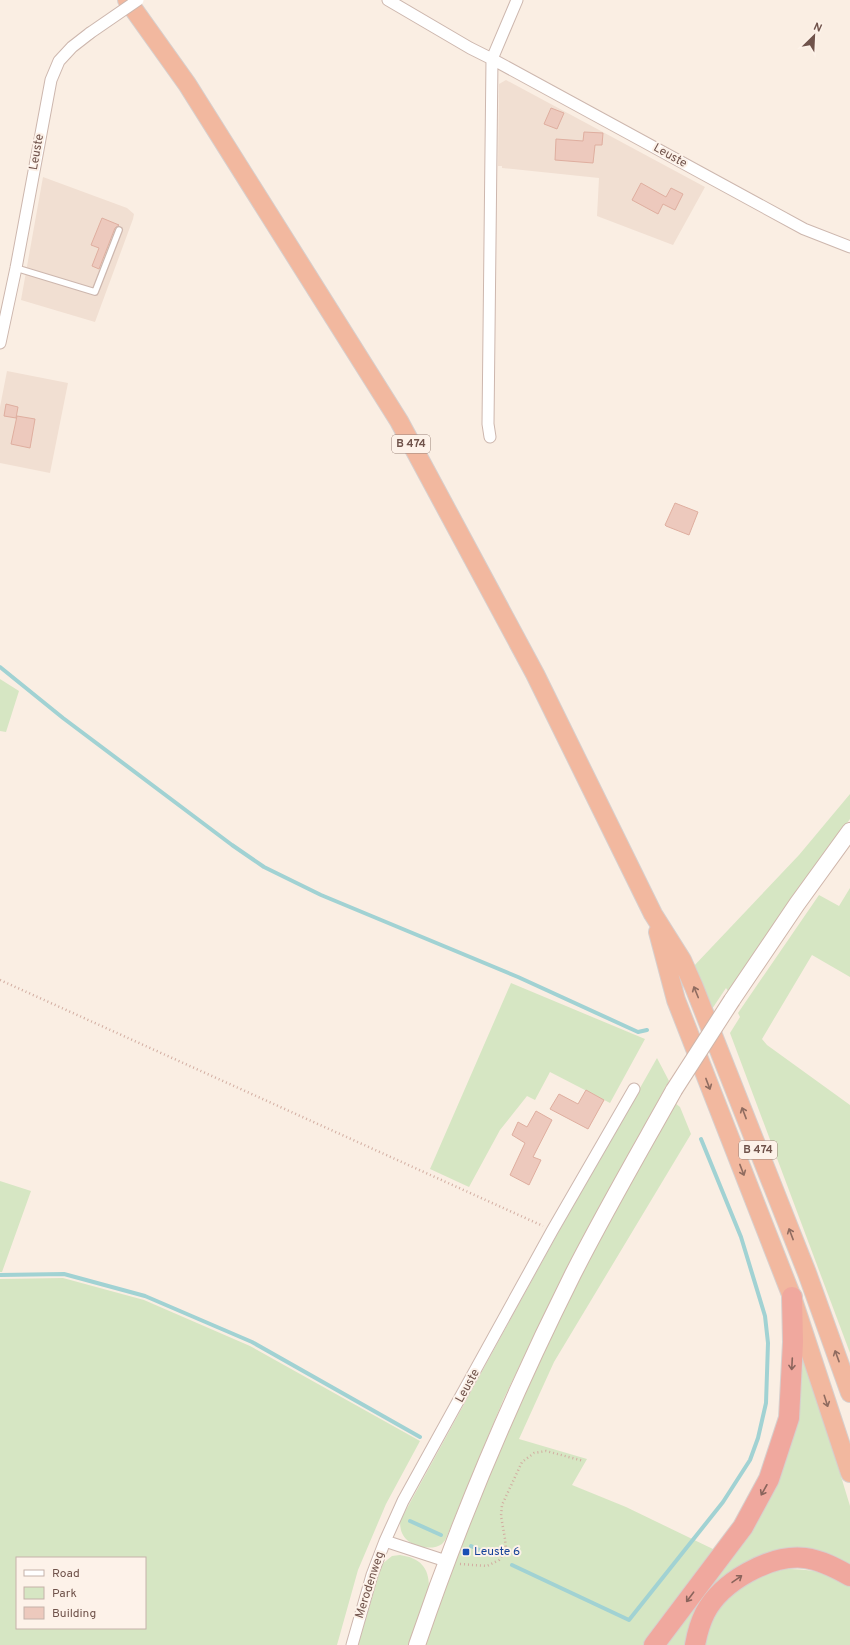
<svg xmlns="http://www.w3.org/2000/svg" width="850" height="1645" viewBox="0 0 850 1645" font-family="Overpass,sans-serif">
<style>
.residential{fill:#f1dfd2}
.green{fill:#d6e6c3;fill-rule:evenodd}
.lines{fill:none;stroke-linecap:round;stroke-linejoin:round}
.stream{stroke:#a1d2d3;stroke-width:4}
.building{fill:#edc9bd;stroke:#dfae9f}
.service-casing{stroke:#cdb7ae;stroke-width:8}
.minor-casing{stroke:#cdb7ae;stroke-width:13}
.secondary-casing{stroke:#cfb6ab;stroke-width:18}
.trunk-casing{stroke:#d7cfcd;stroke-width:20}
.motorway-casing{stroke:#d7cfcd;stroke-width:22}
.path{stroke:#d2ada1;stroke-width:2.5;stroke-dasharray:1 3;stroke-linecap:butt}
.service{stroke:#fff;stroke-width:5.5}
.minor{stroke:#fff;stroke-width:11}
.secondary{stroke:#fff;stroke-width:16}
.trunk{stroke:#f2b89f;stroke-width:18}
.motorway{stroke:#f0a89e;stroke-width:20}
.minor-bridge-casing{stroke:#cdb7ae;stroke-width:13;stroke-linecap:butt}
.secondary-bridge-casing{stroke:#cfb6ab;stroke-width:18;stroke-linecap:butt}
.minor-bridge{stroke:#fff;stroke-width:11}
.secondary-bridge{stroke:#fff;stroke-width:16}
.oneway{stroke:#906c60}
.oneway2{stroke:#8a645c}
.transit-dot{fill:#1a4fb4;stroke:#fdf2e9;stroke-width:1.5}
.labels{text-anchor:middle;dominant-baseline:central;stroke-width:4;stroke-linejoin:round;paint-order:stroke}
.shield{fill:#fdf2e9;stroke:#9a837a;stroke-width:1}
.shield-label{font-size:11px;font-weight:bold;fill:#70534b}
.street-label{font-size:12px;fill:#70534b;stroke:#fdf2e9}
.transit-label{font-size:12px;fill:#164399;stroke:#fdf2e9;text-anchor:start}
</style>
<rect width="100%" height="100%" fill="#faeee3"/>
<path class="residential" d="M506 80 705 187 673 245 597 216 599 178 502 168V166H498L499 84Z
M43 177 127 208 134 214 133 219 95 322 21 300Z
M7 371 68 383 50 473 0 463V407Z"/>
<path class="green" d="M0 679 19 691 6 732 0 731Z
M850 794V819L793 896 728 991 726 988 710 1012 692 968 799 855Z
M850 888V977L812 955 762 1039 767 1045 850 1105V1353L730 1033 740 1017 738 1013 819 895 839 906Z
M511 983 645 1039 610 1103 550 1072 535 1100 527 1096 500 1130 469 1187 430 1169Z
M657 1058 669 1081 576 1250 504 1398 447 1536C446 1539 444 1542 442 1544 433 1551 413 1547 406 1539 401 1534 400 1527 400 1521L559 1231Z
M675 1103 680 1107 691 1134 554 1362 519 1439 587 1459 572 1485 626 1507 715 1550 647 1645H423C469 1517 519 1390 582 1269 612 1213 644 1158 675 1103Z
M0 1181 31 1191 2 1272H0Z
M63 1278 144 1300 250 1346 420 1441 386 1504 358 1570 337 1645H0V1279ZM17 1558H145V1628H17Z
M804 1358H805L850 1506V1567L764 1557 687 1645H664L751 1526 799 1391Z
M400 1555C420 1558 429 1567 429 1587L408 1645H358L382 1564 392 1556Z
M786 1569C810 1569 831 1572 850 1587V1645H704L707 1632 716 1612 732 1593 765 1574Z"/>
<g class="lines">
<path class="stream" d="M0 667 63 718 232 845 264 867 321 895 518 977 638 1032 647 1030
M0 1275 64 1274 145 1296 252 1342 420 1437
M410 1521 441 1535
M471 1546 490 1555
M512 1565 629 1620 723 1502 750 1460 758 1438 766 1403 768 1343 765 1316 741 1237 701 1139"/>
</g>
<path class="building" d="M551 108 564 113 557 129 544 124Z
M584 132 603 133 602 145H595L593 163 555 160 556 139 583 141Z
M641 183 666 197 671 188 683 194 675 210 663 204 658 214 632 200Z
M102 218 119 225 115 228 99 269 92 266 99 248 91 245Z
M6 404 18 407 16 418 4 416Z
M17 416 35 419 30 448 11 444Z
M675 503 698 512 689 535 666 526 665 525Z
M586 1090 604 1100 588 1129 550 1109 559 1094 578 1104Z
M536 1111 552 1120 533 1157 541 1160 529 1185 510 1175 525 1143 512 1135 518 1122 527 1127Z"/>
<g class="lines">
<g class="service-casing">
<path id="service" d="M16 268 95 292 119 230"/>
</g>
<g class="minor-casing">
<path id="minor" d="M388 0 470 48 492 59 804 229 850 247
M0 343 16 268 51 80 59 61 72 47 90 33
M490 437 488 424 492 59 517 0
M385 1541 403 1501 552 1231 634 1089
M352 1645 372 1575 385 1541 446 1561"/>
</g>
<g class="secondary-casing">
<path id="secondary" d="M732 1000 797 904 850 831
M417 1645C460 1518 513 1394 573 1274 605 1211 640 1151 674 1090"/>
</g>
<g class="trunk-casing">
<path id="trunk" d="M127 0 187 84 399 421 535 674 653 914 682 960 694 987 807 1273 850 1393
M658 932 676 1000 792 1297 850 1473"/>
</g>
<g class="motorway-casing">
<path id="motorway" d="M654 1645 743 1527 769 1479 789 1418 793 1342 792 1297
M695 1645C697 1634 700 1623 705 1613 721 1582 770 1554 805 1558 821 1560 836 1568 850 1576"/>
</g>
<path class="path" d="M0 980 543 1226
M460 1564 487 1566 499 1560 506 1550 505 1539 501 1516 502 1505 522 1462 534 1453 546 1451 584 1461"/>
<use href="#service" class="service"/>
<use href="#minor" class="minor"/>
<use href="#secondary" class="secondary"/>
<use href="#trunk" class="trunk"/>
<use href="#motorway" class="motorway"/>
<g class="minor-bridge-casing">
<path id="minor-bridge" d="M90 33 138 0"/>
</g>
<g class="secondary-bridge-casing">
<path id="secondary-bridge" d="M674 1090 732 1000"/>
</g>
<use href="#minor-bridge" class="minor-bridge"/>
<use href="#secondary-bridge" class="secondary-bridge"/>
</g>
<defs><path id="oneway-shaft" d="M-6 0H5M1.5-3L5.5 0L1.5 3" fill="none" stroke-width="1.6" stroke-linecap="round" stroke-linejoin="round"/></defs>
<g class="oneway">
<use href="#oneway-shaft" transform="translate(696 992) rotate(-112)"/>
<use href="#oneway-shaft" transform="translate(708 1084) rotate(69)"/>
<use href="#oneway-shaft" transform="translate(744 1113) rotate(-111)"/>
<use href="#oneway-shaft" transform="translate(742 1170) rotate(69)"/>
<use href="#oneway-shaft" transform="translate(791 1234) rotate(-111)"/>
<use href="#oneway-shaft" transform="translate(837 1356) rotate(-110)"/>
<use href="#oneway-shaft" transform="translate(826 1401) rotate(72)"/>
</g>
<g class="oneway2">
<use href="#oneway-shaft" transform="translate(792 1364) rotate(93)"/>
<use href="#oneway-shaft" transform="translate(764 1490) rotate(119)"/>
<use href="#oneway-shaft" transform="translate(737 1579) rotate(-35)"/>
<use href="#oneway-shaft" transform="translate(690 1597) rotate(127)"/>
</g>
<rect class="transit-dot" x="462" y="1548" width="8" height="8" rx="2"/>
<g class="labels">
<g class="shield">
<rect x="392" y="435" width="38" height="18" rx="3"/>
<rect x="739" y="1141" width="38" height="18" rx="3"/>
</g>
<g class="shield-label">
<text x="411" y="444">B 474</text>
<text x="758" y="1150">B 474</text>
</g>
<g class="street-label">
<text transform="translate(37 152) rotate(-80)">Leuste</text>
<text transform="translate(670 156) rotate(29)">Leuste</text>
<text transform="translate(468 1386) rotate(-61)">Leuste</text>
<text transform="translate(370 1585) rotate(-72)">Merodenweg</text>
</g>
<g class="transit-label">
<text x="474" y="1552">Leuste 6</text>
</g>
</g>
<rect x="16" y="1557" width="130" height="72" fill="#fdf2e9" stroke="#c5b2aa"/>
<rect x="24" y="1570" width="20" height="6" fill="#ffffff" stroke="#c5b2aa"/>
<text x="52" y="1577" font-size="12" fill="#70534b">Road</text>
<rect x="24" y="1587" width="20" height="12" fill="#d6e6c3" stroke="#c5b2aa"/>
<text x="52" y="1597" font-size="12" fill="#70534b">Park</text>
<rect x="24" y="1607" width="20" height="12" fill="#edc9bd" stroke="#c5b2aa"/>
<text x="52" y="1617" font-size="12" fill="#70534b">Building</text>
<g transform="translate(814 36) rotate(24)" stroke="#fdf2e9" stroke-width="3" paint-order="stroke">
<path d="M0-3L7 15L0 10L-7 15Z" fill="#70534b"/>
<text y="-6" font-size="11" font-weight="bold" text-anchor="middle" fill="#70534b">N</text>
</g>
</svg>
